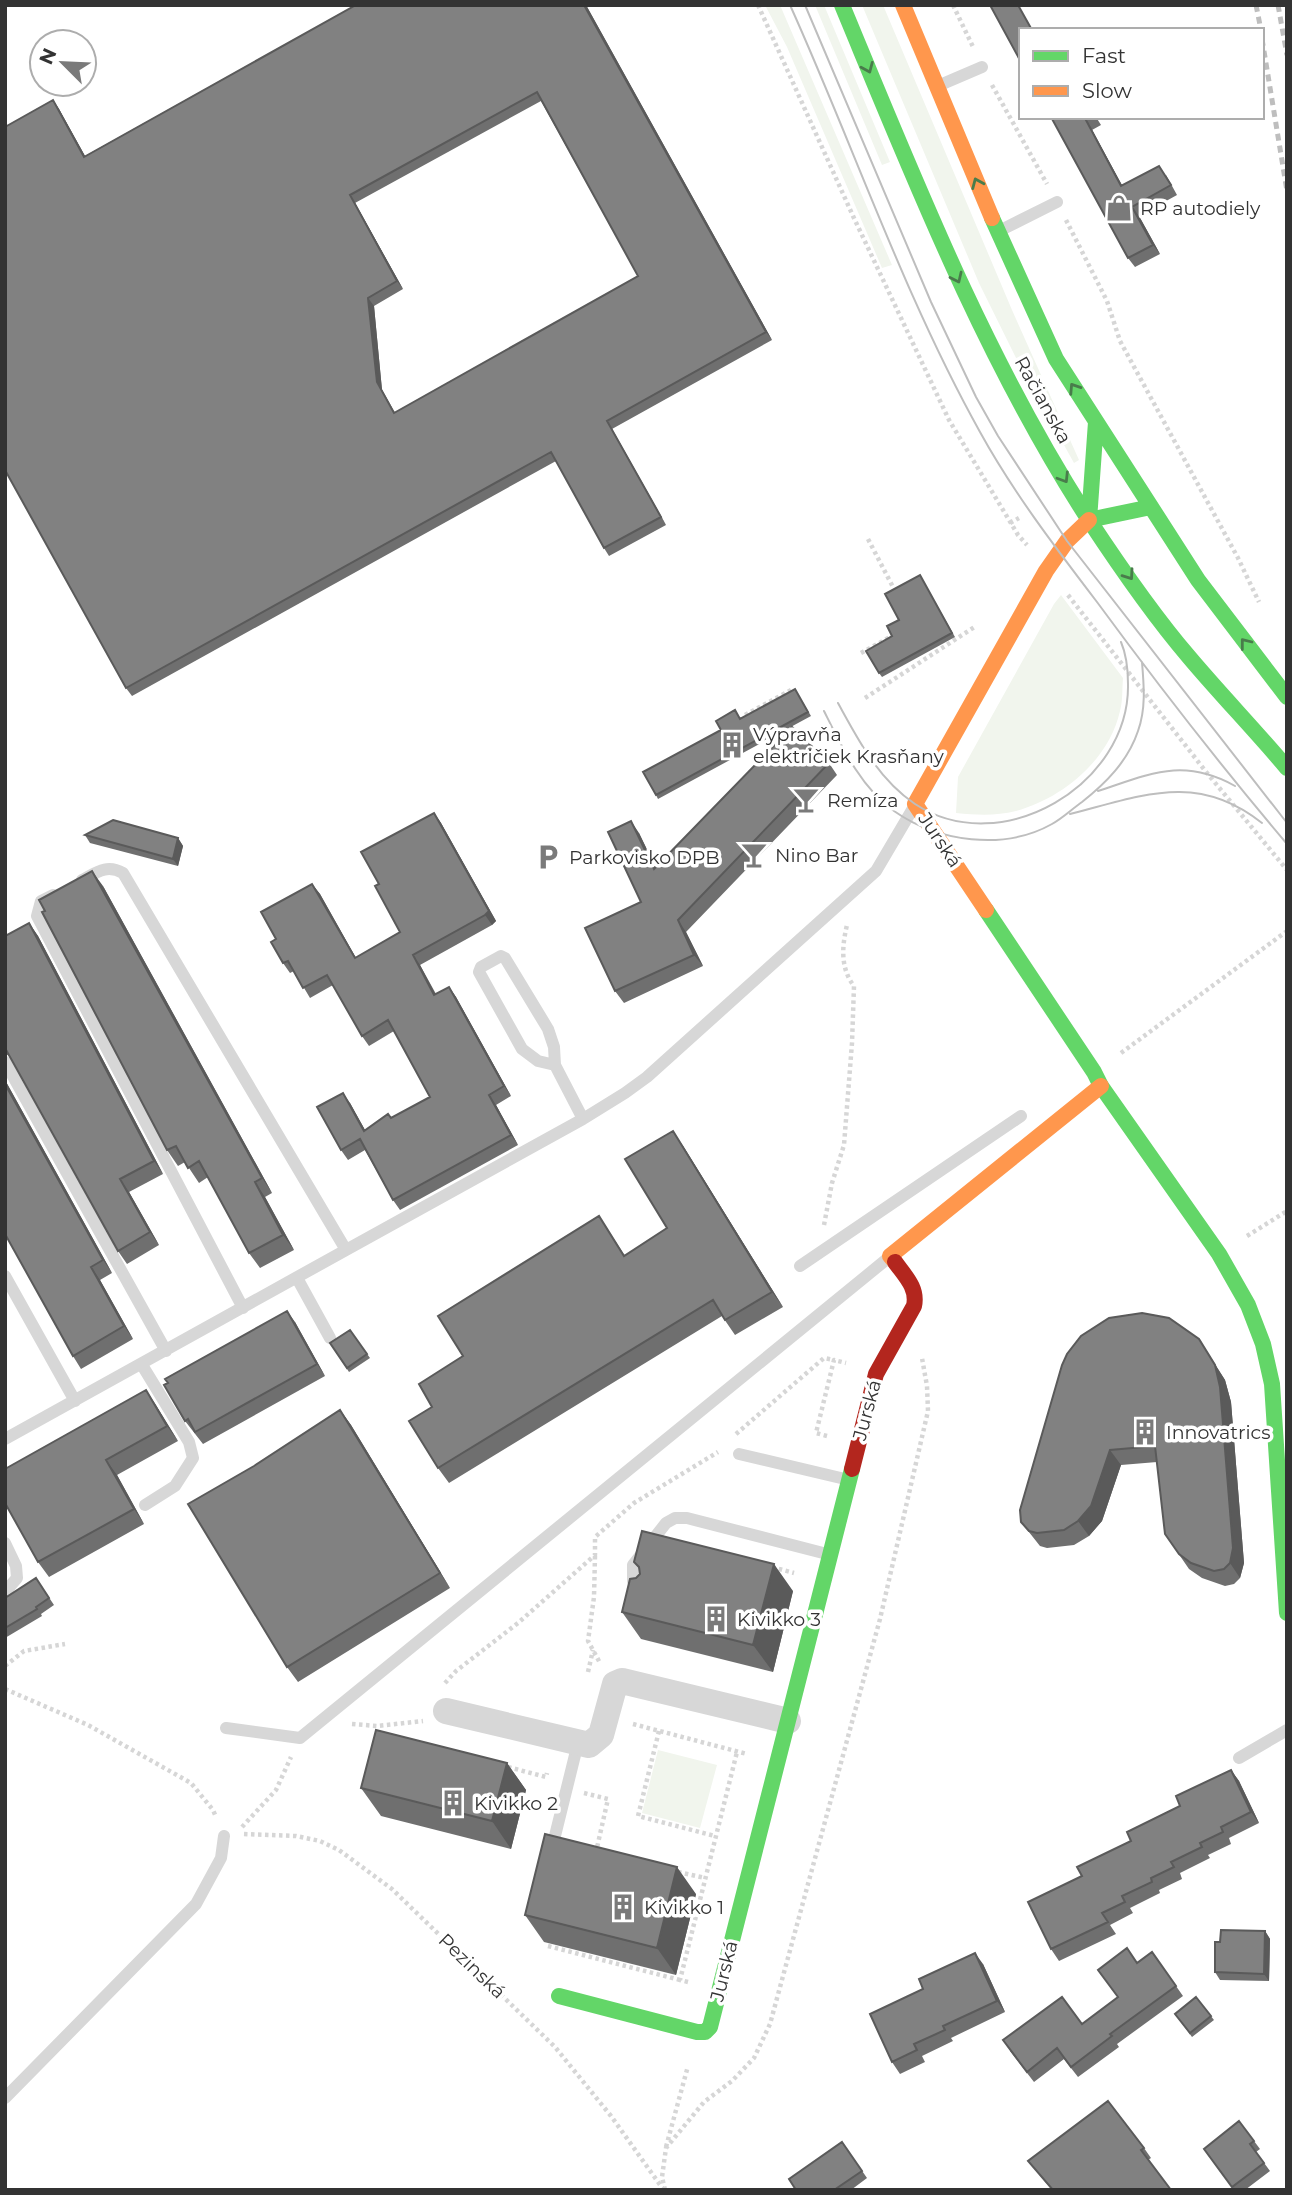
<svg xmlns="http://www.w3.org/2000/svg" width="1292" height="2195" viewBox="0 0 1292 2195" font-family="Montserrat,sans-serif">
<style>
.green{fill:#f1f5ed}
.lines{fill:none;stroke-linecap:round;stroke-linejoin:round}
.path{stroke:#d6d6d6;stroke-width:4.5;stroke-dasharray:3.5 3.5;stroke-linecap:butt}
.lane{stroke:#d7d7d7;stroke-width:12}
.street{stroke:#d7d7d7;stroke-width:26}
.fast{stroke:#63d668;stroke-width:16}
.slow{stroke:#ff974d;stroke-width:16}
.jam{stroke:#b3261e;stroke-width:16}
.tram{stroke:#bebebe;stroke-width:2}
.rail{stroke:#bebebe;stroke-width:5;stroke-dasharray:7 5;stroke-linecap:butt}
.wall{fill:#6f6f6f;fill-rule:evenodd}
.shaded-wall{fill:#5a5a5a}
.building{fill:#818181;stroke:#5a5a5a;stroke-width:2;fill-rule:evenodd}
.oneway{stroke:#497c4b}
.labels{text-anchor:middle;dominant-baseline:central;stroke-width:7;stroke-linejoin:round;paint-order:stroke}
.poi-label{font-size:19px;fill:#333;stroke:#fff;text-anchor:start}
.street-label{font-size:19px;fill:#333;stroke:#fff}
</style>
<rect width="100%" height="100%" fill="#fff"/>
<path class="green" d="M765 5H780L892 265 882 268 787 47Z
M815 5H824L890 162 882 165Z
M862 5H883L1012 310 1079 460 1074 463 1020 366 979 283Z
M1061 595 1123 678C1122 689 1123 700 1120 711 1109 760 1063 798 1016 811 996 816 977 815 956 813L958 777 1054 604Z
M658 1750 717 1765 700 1828 642 1813Z"/>
<g class="lines">
<path class="path" d="M758 5 853 216 949 420 1018 535 1027 545
M953 5 974 49
M992 85 1047 184
M1066 220 1107 301 1120 341 1238 558 1259 602
M1010 523 1019 518
M868 539 894 589
M1068 595 1207 773 1287 870
M861 653 890 637
M865 698 976 626
M745 715 791 690
M1121 1053 1287 931
M824 1225 832 1183 844 1145 852 1043 854 986C840 968 842 946 847 925
M1247 1236 1287 1211
M736 1434 824 1358 834 1360
M827 1436 816 1433 834 1360 846 1363
M595 1556 594 1597 588 1641 600 1663
M772 1567 794 1573
M5 1666 24 1651 65 1644
M588 1672 593 1650
M445 1683 456 1671 518 1623 595 1555V1537L634 1503 718 1452
M5 1689 88 1725 191 1783 213 1810 216 1817
M352 1724 377 1726 423 1721
M633 1724 747 1754
M659 1731 638 1816 715 1836
M508 1767 546 1777 547 1773
M584 1793 608 1799 596 1852
M242 1827 276 1790 291 1757
M244 1834 296 1836 320 1841 339 1850 392 1889 555 2047 611 2116 663 2189
M678 1872 705 1878
M548 1946 680 1980
M688 1982 680 1980 737 1752
M666 2147 688 2066
M665 2190 662 2177 666 2148 704 2102 732 2081 754 2058 770 2024 880 1619 928 1411 927 1386 922 1358"/>
<path class="lane" d="M940 85 982 67
M1001 230 1057 202
M82 880C97 872 107 864 123 873L346 1250 583 1119 625 1093 647 1077 876 871 912 810
M53 895 41 901 37 916 243 1308
M5 1062 166 1351
M555 1065 538 1061 522 1049 479 972 481 967 501 956 505 958 548 1029 554 1047 555 1065 583 1119
M800 1266 1021 1116
M5 1276 75 1401
M297 1278 330 1338
M142 1365 189 1442 193 1458 175 1486 145 1505
M5 1439 346 1250
M739 1454 845 1479
M5 1543 16 1566 17 1578 5 1592
M639 1591 633 1581V1565L666 1523 675 1518H687L827 1554
M226 1728 300 1738 887 1259
M1239 1758 1287 1730
M551 1852 578 1743
M5 2098 196 1904 221 1858 224 1836"/>
<path class="street" d="M446 1711 589 1745 601 1735 615 1684 622 1681 788 1721"/>
<path class="fast" d="M842 5C915 181 985 359 1089 520 1120 567 1152 614 1189 657 1221 695 1255 730 1287 768
M992 218 1056 359 1198 580 1287 697
M1089 520 1096 422
M1089 520 1151 507
M986 910 1094 1072 1101 1086 1219 1254 1248 1305 1263 1344 1272 1384 1287 1613
M559 1996 697 2032H705L710 2027 852 1469"/>
<path class="slow" d="M903 5 992 218
M986 910 915 804 1046 571 1067 541 1089 520
M895 1262 890 1256 1101 1086"/>
<path class="jam" d="M852 1469 876 1374 914 1306C918 1288 905 1276 895 1262"/>
<path class="tram" d="M790 5C854 147 904 296 980 432 1013 492 1055 547 1097 602 1158 685 1221 766 1287 844
M805 5 931 302 976 397 998 436 1067 541 1287 823
M838 703C859 741 878 779 915 804 1002 861 1130 784 1128 684 1128 669 1127 656 1121 642
M824 711C842 747 861 788 894 811 938 842 1004 851 1052 824 1063 818 1072 809 1082 802 1106 783 1128 761 1138 731 1146 709 1144 686 1142 662
M1098 791C1150 774 1183 757 1235 786
M1070 814C1141 796 1197 771 1262 823"/>
<path class="rail" d="M1256 5 1261 30
M1278 5 1287 55
M1262 39 1287 191"/>
</g>
<path class="wall" d="M356 5H586L772 340 612 429 666 525 609 556 604 548 556 461 132 696 126 688 53 100 59 109 85 156ZM541 101 638 276 395 413 382 390 374 306 403 289 355 203Z
M1051 117H1096L1101 125 1092 130 1122 186 1166 175 1177 195 1139 216 1160 254 1135 267 1128 258Z
M920 575 955 637 882 677 879 673 899 620Z
M795 689 811 716 658 799 656 795 741 719Z
M829 763 837 775 686 932 703 966 624 1003 615 991 641 902 639 833 655 867Z
M434 813 441 823 496 921 492 925 420 965 436 994 449 987 456 997 511 1096 496 1105 518 1145 400 1210 393 1200 365 1150 348 1160 341 1150 350 1103 365 1130 391 1118 430 1097 394 1031 369 1046 362 1036 333 985 310 998 294 971 290 973 283 963 276 939 312 884 320 894 356 958 400 932 379 884Z
M85 835 178 838 183 846 178 866 90 843Z
M103 886 272 1193 265 1197 294 1250 260 1268 249 1253 208 1177 199 1183 185 1162 178 1166 167 1150Z
M29 923 38 936 163 1174 129 1192 159 1245 127 1264 118 1251 10 1056 5 1054V934L6 936Z
M5 1080 112 1273 100 1280 133 1339 81 1369 73 1356Z
M683 1146 783 1307 735 1335 722 1316 449 1483 438 1468 432 1407 463 1356 599 1216 625 1256 667 1228Z
M295 1322 325 1376 203 1444 185 1421Z
M350 1330 370 1358 349 1372 330 1343Z
M1199 1339 1225 1380 1231 1402 1244 1563 1240 1578 1234 1584 1225 1586 1202 1578 1189 1569 1165 1534 1157 1462 1121 1465 1102 1521 1089 1536 1074 1545 1047 1548 1040 1546 1021 1522Z
M146 1390 178 1441 117 1475 144 1524 49 1577 38 1562Z
M340 1410 351 1425 450 1588 298 1682 287 1667Z
M634 1562 793 1591 773 1672 641 1639 622 1612 636 1578 640 1574V1570Z
M36 1578 54 1605 41 1614 42 1616 5 1638V1598Z
M507 1763 526 1790 511 1849 381 1816 361 1788Z
M1231 1770 1239 1781 1259 1823 1229 1838 1231 1844 1208 1855 1210 1858 1180 1873 1182 1879 1159 1890 1160 1893 1130 1908 1133 1913 1110 1925 1116 1934 1059 1961 1051 1949 1131 1841Z
M696 1894 676 1975 544 1942 525 1915Z
M1265 1931 1270 1939 1269 1981 1220 1980 1215 1972 1220 1942Z
M1152 1952 1183 1996 1117 2044 1119 2047 1078 2077 1064 2059 1034 2082 1010 2051 1082 2024 1118 1997 1137 1963Z
M983 1964 1005 2012 951 2038 953 2041 922 2056 925 2062 900 2074 892 2062Z
M1196 1997 1214 2020 1192 2037 1175 2014Z
M1239 2121 1260 2149 1256 2152 1270 2171 1245 2190H1234L1204 2149Z
M842 2142 867 2178 851 2190H796Z
M1144 2148 1151 2158 1148 2160 1171 2190H1052L1028 2161Z"/>
<path class="shaded-wall" d="M584 5H586L772 340 766 332Z
M53 100 59 109 90 165 84 157Z
M1086 120 1092 130 1128 196 1121 186Z
M350 195 355 203 403 289 397 281Z
M1132 207 1139 216 1160 254 1153 245Z
M368 298 374 306 382 390 400 422 377 382Z
M607 421 612 429 666 525 661 517Z
M434 813 441 823 496 921 492 925 485 915Z
M631 821 639 833 662 880 654 869Z
M178 838 183 846 178 866 173 859Z
M92 871 103 886 272 1193 262 1178Z
M312 884 320 894 362 969 355 958Z
M678 920 686 932 703 966 694 955Z
M29 923 38 936 163 1174 154 1161Z
M413 955 420 965 441 1005 434 995Z
M449 987 456 997 511 1096 504 1086Z
M5 1080 112 1273 103 1260 5 1084Z
M343 1093 350 1103 371 1141 364 1131Z
M489 1095 496 1105 518 1145 511 1135Z
M673 1131 683 1146 783 1307 772 1292Z
M120 1179 129 1192 159 1245 150 1232Z
M255 1182 265 1197 294 1250 283 1235Z
M91 1267 100 1280 133 1339 124 1326Z
M287 1311 295 1322 325 1376 317 1364Z
M1199 1339 1225 1380 1231 1402 1244 1563 1240 1578 1230 1563Z
M146 1390 156 1405 178 1441 167 1426Z
M340 1410 351 1425 450 1588 440 1573Z
M1110 1450 1121 1465 1102 1521 1089 1536 1078 1521Z
M106 1460 117 1475 144 1524 134 1509Z
M774 1564 793 1591 773 1672 753 1645Z
M507 1763 526 1790 511 1849 492 1821Z
M1231 1770 1239 1781 1259 1823 1251 1812Z
M677 1867 696 1894 676 1975 657 1948Z
M1265 1931 1270 1939 1269 1981 1264 1974Z
M975 1953 983 1964 1005 2012 997 2001Z"/>
<path class="building" d="M356 5H584L766 332 607 421 661 517 604 548 551 452 126 688 5 470V127L53 100 84 157ZM537 92 638 276 394 413 377 382 368 298 397 281 350 195Z
M990 5H1018L1032 30H1021V62Z
M1051 117H1091L1086 120 1121 186 1159 166 1171 185 1132 207 1153 245 1128 258Z
M920 575 952 633 879 673 866 651 892 636 887 626 899 620 885 594Z
M795 689 808 712 656 795 643 772 721 730 716 721 735 710 740 719Z
M792 727 829 763 678 920 694 955 615 991 585 928 641 902 608 832 631 821 654 869Z
M434 813 489 911 485 915 413 955 434 995 449 987 504 1086 489 1095 511 1135 393 1200 360 1139 341 1150 317 1107 343 1093 364 1131 388 1114 391 1118 430 1097 388 1020 362 1036 327 975 303 988 288 961 283 963 271 942 276 939 261 912 312 884 355 958 400 932 375 886 379 884 361 852Z
M113 820 178 838 173 859 85 835Z
M92 871 262 1178 255 1182 283 1235 249 1253 199 1161 188 1168 176 1146 167 1150 42 912 45 911 39 900Z
M29 923 154 1161 120 1179 150 1232 118 1251 5 1048V936Z
M5 1084 103 1260 91 1267 124 1326 73 1356 5 1234Z
M673 1131 772 1292 725 1320 713 1300 438 1468 409 1421 432 1407 419 1384 463 1356 438 1316 599 1216 624 1256 667 1228 625 1159Z
M287 1311 317 1364 195 1432 188 1419 185 1421 164 1385 168 1383 165 1379Z
M1142 1313 1169 1318 1199 1339 1215 1365 1220 1387 1233 1548 1230 1563 1224 1569 1214 1571 1191 1563 1179 1554 1165 1534 1155 1446 1110 1450 1091 1506 1078 1521 1064 1530 1037 1533 1029 1531 1021 1522 1020 1510 1062 1365 1067 1354 1081 1336 1109 1318Z
M350 1330 367 1354 347 1368 330 1343Z
M146 1390 167 1426 106 1460 134 1509 38 1562 5 1503V1469Z
M340 1410 440 1573 287 1667 188 1504 254 1466Z
M642 1531 774 1564 753 1645 622 1612 630 1579 636 1578 640 1574 639 1567 634 1562Z
M36 1578 49 1598 36 1607 37 1609 5 1628V1598Z
M376 1730 507 1763 492 1821 361 1788Z
M1231 1770 1251 1812 1221 1827 1223 1832 1200 1843 1202 1847 1171 1862 1174 1867 1151 1878 1152 1882 1122 1896 1125 1902 1102 1913 1108 1922 1051 1949 1028 1902 1082 1876 1077 1867 1131 1841 1127 1832 1180 1806 1176 1796Z
M545 1834 677 1867 657 1948 525 1915Z
M1221 1930 1265 1931 1264 1974 1215 1972V1942H1220Z
M1127 1948 1137 1963 1152 1952 1176 1986 1110 2034 1112 2036 1071 2067 1057 2048 1027 2072 1003 2040 1062 1997 1082 2024 1118 1997 1098 1970Z
M975 1953 997 2001 943 2026 945 2030 914 2044 917 2050 892 2062 870 2014 923 1989 919 1979Z
M1196 1997 1211 2016 1190 2033 1175 2014Z
M1108 2101 1144 2148 1141 2150 1171 2190H1053L1028 2161Z
M1239 2121 1254 2141 1250 2144 1264 2163 1232 2187 1204 2149Z
M842 2142 862 2171 834 2190H796L789 2179Z"/>
<defs><path id="oneway-chevron" d="M-2-3.5L2.5 0L-2 3.5" fill="none" stroke-width="1.6" stroke-linecap="round" stroke-linejoin="round" transform="scale(1.75)"/></defs>
<g class="oneway">
<use href="#oneway-chevron" transform="translate(868 68) rotate(67)"/>
<use href="#oneway-chevron" transform="translate(977 183) rotate(-113)"/>
<use href="#oneway-chevron" transform="translate(957 278) rotate(65)"/>
<use href="#oneway-chevron" transform="translate(1074 388) rotate(-123)"/>
<use href="#oneway-chevron" transform="translate(1064 478) rotate(58)"/>
<use href="#oneway-chevron" transform="translate(1129 575) rotate(55)"/>
<use href="#oneway-chevron" transform="translate(1245 643) rotate(-128)"/>
</g>
<defs>
<g id="shop-bare" transform="scale(2.1)"><path d="M-5-2.5h2.3a2.7 3.5 0 0 1 5.4 0H5L5.5 6h-11ZM-1.5-2.5h3a1.5 2.3 0 0 0-3 0Z" fill="#7a7a7a" stroke="#fff" stroke-width="2.5" paint-order="stroke"/></g>
<g id="building-bare" transform="scale(2.1)"><path d="M-4-6H4V6H1V3H-1V6H-4ZM-2.5-4.3h1.7v1.8h-1.7ZM.8-4.3h1.7v1.8H.8ZM-2.5-1h1.7V.8h-1.7ZM.8-1h1.7V.8H.8Z" fill="#7a7a7a" stroke="#fff" stroke-width="2.5" paint-order="stroke"/></g>
<g id="bar-bare" transform="scale(2.1)"><path d="M-6-5H6L.8 .8V4.5H3.5V6h-7V4.5H-.8V.8Z" fill="#7a7a7a" stroke="#fff" stroke-width="2.5" paint-order="stroke"/></g>
<g id="parking-bare" transform="scale(2.1)"><path d="M-3.5-5.5H1a3.5 3.5 0 0 1 0 7H-1V5.5H-3.5ZM-1-3.4V-.6H.8a1.4 1.4 0 0 0 0-2.8Z" fill="#7a7a7a" stroke="#fff" stroke-width="2.5" paint-order="stroke"/></g>
</defs>
<g fill-rule="evenodd">
<use href="#shop-bare" x="1119" y="208"/>
<use href="#building-bare" x="732" y="745"/>
<use href="#bar-bare" x="806" y="800"/>
<use href="#bar-bare" x="754" y="855"/>
<use href="#parking-bare" x="548" y="857"/>
<use href="#building-bare" x="1145" y="1432"/>
<use href="#building-bare" x="716" y="1619"/>
<use href="#building-bare" x="453" y="1803"/>
<use href="#building-bare" x="623" y="1907"/>
</g>
<g class="labels">
<g class="poi-label">
<text x="1140" y="208">RP autodiely</text>
<text x="753" y="734">Výpravňa<tspan x="753" dy="22">električiek Krasňany</tspan></text>
<text x="827" y="800">Remíza</text>
<text x="775" y="855">Nino Bar</text>
<text x="569" y="857">Parkovisko DPB</text>
<text x="1166" y="1432">Innovatrics</text>
<text x="737" y="1619">Kivikko 3</text>
<text x="474" y="1803">Kivikko 2</text>
<text x="644" y="1907">Kivikko 1</text>
</g>
<g class="street-label">
<text transform="translate(1043 400) rotate(61)">Račianska</text>
<text transform="translate(940 840) rotate(56)">Jurská</text>
<text transform="translate(867 1410) rotate(-75)">Jurská</text>
<text transform="translate(472 1966) rotate(44)">Pezinská</text>
<text transform="translate(724 1971) rotate(-76)">Jurská</text>
</g>
</g>
<rect width="1292" height="2195" fill="none" stroke="#333333" stroke-width="14"/>
<rect x="1019" y="28" width="245" height="91" fill="#ffffff" stroke="#adadad" stroke-width="2"/>
<rect x="1033" y="51" width="35" height="10" fill="#63d668" stroke="#adadad" stroke-width="2"/>
<text x="1082" y="63" font-size="21" fill="#333333">Fast</text>
<rect x="1033" y="86" width="35" height="10" fill="#ff974d" stroke="#adadad" stroke-width="2"/>
<text x="1082" y="98" font-size="21" fill="#333333">Slow</text>
<g transform="translate(63 63) rotate(294)"><circle r="33" fill="#ffffff" stroke="#adadad" stroke-width="2"/>
<path d="M0-5L12 26L0 18L-12 26Z" fill="#7a7a7a"/>
<text y="-10" font-size="19" font-weight="bold" text-anchor="middle" fill="#333333">N</text>
</g>
</svg>
